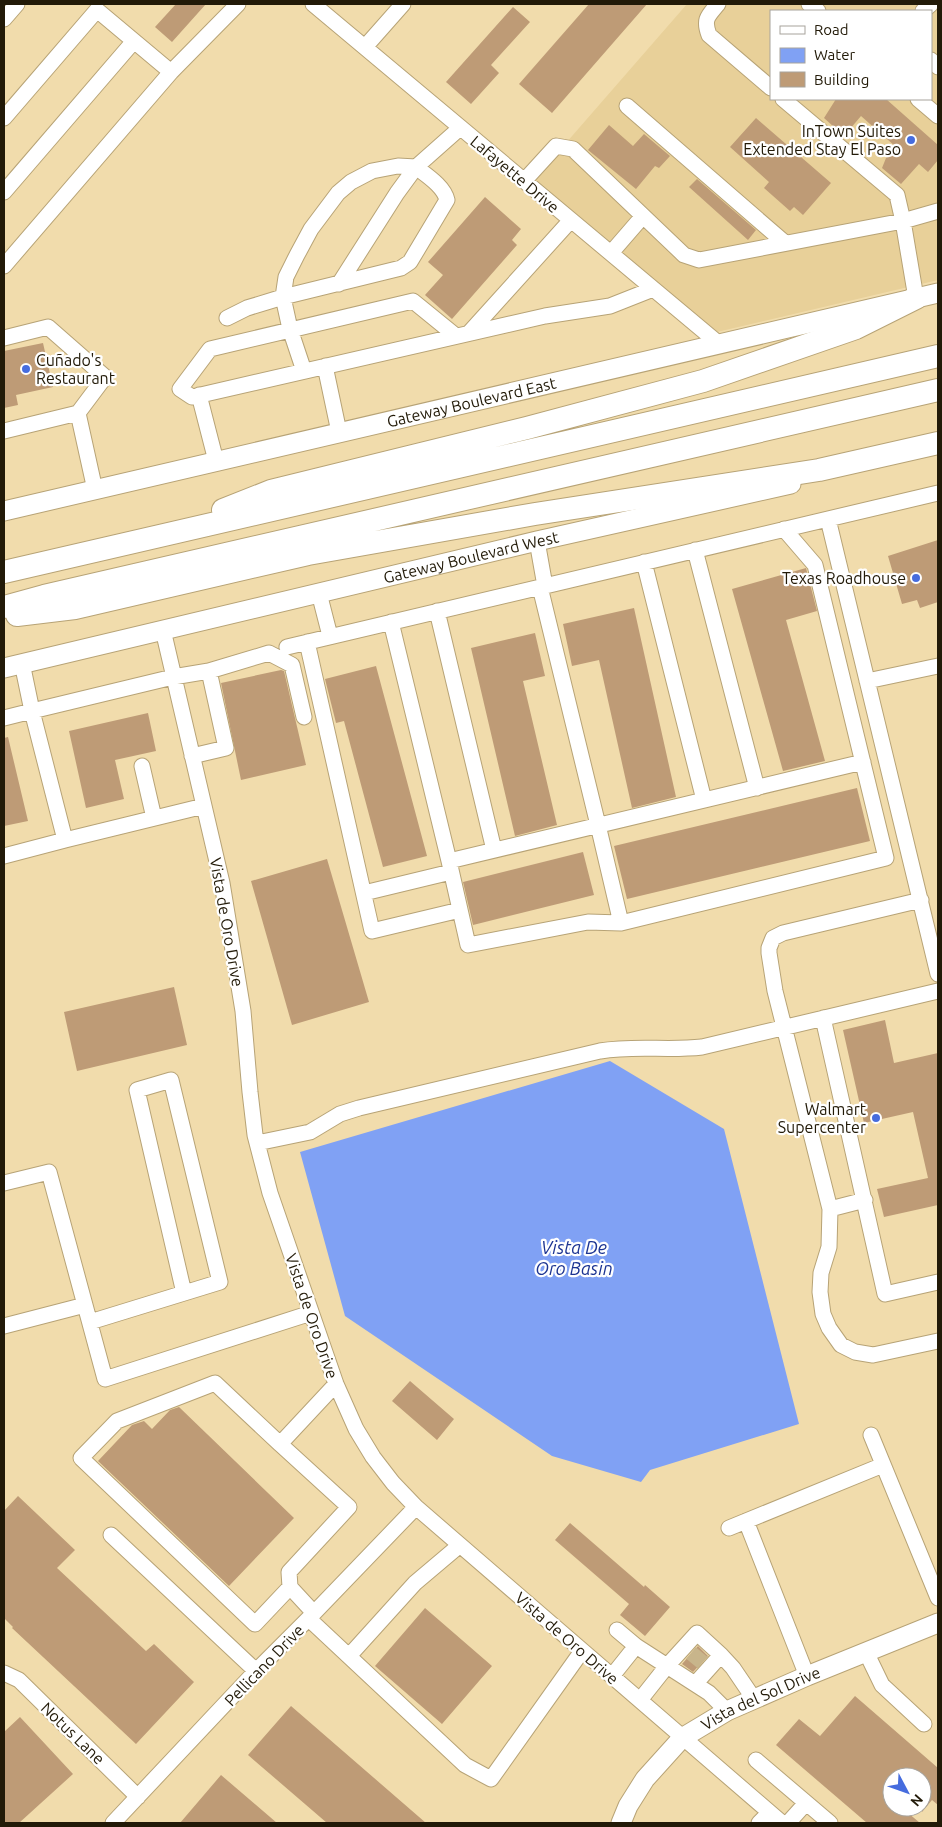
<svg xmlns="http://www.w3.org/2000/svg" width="942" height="1827" viewBox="0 0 942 1827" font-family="Ubuntu,sans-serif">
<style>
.built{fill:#e8d099;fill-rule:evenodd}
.water{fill:#80a1f4}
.building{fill:#be9b76}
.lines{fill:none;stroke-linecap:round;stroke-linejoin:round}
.minor-tunnel{stroke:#c8b58b;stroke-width:15;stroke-dasharray:15 8;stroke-linecap:butt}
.minor-casing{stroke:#b7a376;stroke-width:17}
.major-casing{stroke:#b7a376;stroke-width:21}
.highway-casing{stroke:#b7a376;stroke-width:24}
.minor{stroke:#fff;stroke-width:15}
.major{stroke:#fff;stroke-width:19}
.highway{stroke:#fff;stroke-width:22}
.poi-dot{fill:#466cde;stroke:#fff;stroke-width:2}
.labels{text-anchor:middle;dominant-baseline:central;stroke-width:4.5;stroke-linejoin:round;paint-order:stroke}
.poi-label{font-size:16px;fill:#221a08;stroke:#fff;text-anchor:end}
.street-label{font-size:16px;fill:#221a08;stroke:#fff}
.water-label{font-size:18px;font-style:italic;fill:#1c3492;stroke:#fff}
</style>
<rect width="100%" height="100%" fill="#f1dcac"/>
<path class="built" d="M687 4H938V280L717 332 532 182ZM771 11H931V99H771Z"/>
<path class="water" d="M610 1061 724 1129 799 1424 650 1470 641 1482 552 1456 345 1316 300 1152Z"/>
<path class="building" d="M176 4H206L172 42 155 27Z
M589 4H647L552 113 519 84Z
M513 7 530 22 491 65 499 73 471 104 446 82Z
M836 99H886L938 145V160L928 172 919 164 901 184 882 168 886 158 896 147 861 116 844 136 824 118Z
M756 118 831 183 803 215 794 207 790 211 764 188 769 182 730 147Z
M609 125 633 146 644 134 670 156 659 168 655 166 636 189 588 150Z
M697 179 756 230 748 240 689 187Z
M485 197 521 229 512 240 517 245 452 319 425 295 443 275 428 262Z
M43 343 53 387 16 395 18 405 4 408V351Z
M938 540V602L920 608 917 600 902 604 888 556Z
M806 568 817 611 786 620 825 761 783 771 732 589Z
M634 608 676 797 632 808 599 660 572 666 563 624Z
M535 633 545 676 523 681 557 825 515 836 471 648Z
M376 666 427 856 383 867 344 721 336 723 325 679Z
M281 670 284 671 306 765 241 780 221 683Z
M148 713 156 751 115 760 124 799 86 808 69 731Z
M8 737 28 821 4 826V738Z
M857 788 870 841 627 899 614 846Z
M583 852 594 895 473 925 463 882Z
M327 859 369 1002 292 1025 251 881Z
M174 987 187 1045 77 1071 64 1012Z
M885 1020 894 1063 938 1053V1205L884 1217 877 1189 928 1178 913 1112 864 1123 843 1030Z
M410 1381 454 1419 437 1440 392 1401Z
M179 1407 294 1518 229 1586 98 1461 132 1425 144 1421 152 1429 170 1410Z
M18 1496 75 1550 57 1568 146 1651 154 1644 194 1682 136 1744 12 1628 13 1627 4 1618V1511Z
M570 1523 644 1587 645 1585 670 1607 645 1636 620 1615 629 1604 555 1540Z
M425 1608 492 1666 442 1724 375 1666Z
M698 1646 708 1656 693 1672 682 1664Z
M855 1696 938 1768V1805L932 1800 922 1812V1777H892V1807H901L920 1823H867L776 1745 799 1719 820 1736Z
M291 1706 426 1823H327L248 1755Z
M20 1717 73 1774 19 1823H4V1732Z
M221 1775 277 1823H180Z"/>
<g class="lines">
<path class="minor-tunnel" d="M691 1653 703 1663"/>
<g class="minor-casing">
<path id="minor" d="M313 4 718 343
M718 4C708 16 703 19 709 35L771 88
M809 4 818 11
M923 11 931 4
M4 19 17 4
M365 47 403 4
M931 60 938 67
M783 99 897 195 903 221 938 211
M918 99 938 116
M627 106 785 243
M4 118 97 10 171 72
M524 181 556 146 573 149 684 255 699 260 903 221 916 298
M4 192 134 41
M611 253 643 216
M4 266 171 72 238 4
M339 284 397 193 416 167
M227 318 247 308 283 297 286 277 297 255 311 229 338 193 351 182 372 171 398 166 416 167
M469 333 571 220
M456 336 413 301 210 349 180 389 192 397 545 316 610 306 653 289
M4 338 48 327 105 377 78 413
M325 366 339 432
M304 371 290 329 283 297 401 268 410 262 447 200C444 186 426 175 416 167L460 128
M199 395 216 461
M4 431 78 413 95 490
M828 519 938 974
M537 541 545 586
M695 550 757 788
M644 562 704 800
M540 587 598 825 621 923
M319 593 330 636
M437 611 494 850
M391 622 449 861 468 945 588 922 621 923 886 858 815 565 784 529
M163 630 222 883 243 1011 250 1092 255 1135 270 1193 336 1384 356 1429 373 1457 393 1483 416 1507 782 1823
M307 642 372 931 460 910
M287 647 938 493
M867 681 938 666
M4 718 32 711 22 663
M192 756 226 748 209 671
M142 766 154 818
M204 806 65 840 32 711 173 677 209 671 269 653 292 665 304 717
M4 856 65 840
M449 861 863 762
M364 893 451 872
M921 900 783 933 773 938 769 948V953L775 991 830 1209 829 1247 821 1273 820 1292 823 1314 829 1328 841 1345 855 1352 873 1355 938 1341
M823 1018 885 1294 938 1282
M257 1143 310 1132 340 1114 359 1108 600 1051C635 1045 668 1051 702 1047L938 991
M4 1183 49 1172 105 1379 311 1313
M830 1209 865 1200
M90 1322 220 1282 171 1080 137 1090 184 1293
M4 1326 85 1305
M871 1435 938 1598
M280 1444 215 1383 117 1421 81 1458 255 1624 290 1587
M746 1521 807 1676
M729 1528 883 1465
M111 1535 256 1671
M314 1613 290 1587 289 1572 349 1507 280 1444 336 1384
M309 1619 465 1765 491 1779 582 1651
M617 1630 636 1646 709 1693 727 1711
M866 1652 882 1685 924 1724
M349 1656 415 1583 460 1545
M4 1673 19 1680 138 1797
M612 1676 636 1646
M695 1684 721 1655
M640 1700 667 1666 697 1633 721 1655 733 1668 754 1699
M756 1760 830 1823
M113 1823 256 1671 314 1613 416 1507
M759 1823 769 1813
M788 1823 806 1803"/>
</g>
<g class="major-casing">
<g id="major">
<path id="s1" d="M4 511 938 293"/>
<path id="s2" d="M4 668 537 541 791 484"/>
<path id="s3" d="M621 1823 628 1806 645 1779 682 1738 727 1711 807 1676 938 1623"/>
</g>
</g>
<g class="highway-casing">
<path id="highway" d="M223 510 271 491 527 428 703 381 856 328 916 298
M4 572 938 356
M4 607 44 596 938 390
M17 615 75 608 308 554 535 514 819 470 938 443"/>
</g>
<use href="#minor" class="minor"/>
<use href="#major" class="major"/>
<use href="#highway" class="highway"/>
</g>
<g class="poi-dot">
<circle cx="911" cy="140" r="5"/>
<circle cx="26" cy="369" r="5"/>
<circle cx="916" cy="578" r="5"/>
<circle cx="876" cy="1118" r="5"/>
</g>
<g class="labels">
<g class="poi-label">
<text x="901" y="131">InTown Suites<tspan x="901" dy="18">Extended Stay El Paso</tspan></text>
<text x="36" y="360" text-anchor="start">Cuñado's<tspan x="36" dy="18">Restaurant</tspan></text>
<text x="906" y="578">Texas Roadhouse</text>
<text x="866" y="1109">Walmart<tspan x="866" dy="18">Supercenter</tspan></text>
</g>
<g class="street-label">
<text transform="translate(515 174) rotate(40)">Lafayette Drive</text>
<text stroke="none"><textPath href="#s1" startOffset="480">Gateway Boulevard East</textPath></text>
<text stroke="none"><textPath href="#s2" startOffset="480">Gateway Boulevard West</textPath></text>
<text transform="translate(227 922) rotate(80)">Vista de Oro Drive</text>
<text transform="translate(312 1316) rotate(71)">Vista de Oro Drive</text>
<text transform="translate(567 1638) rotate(41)">Vista de Oro Drive</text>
<text transform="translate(264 1665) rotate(-46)">Pellicano Drive</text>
<text stroke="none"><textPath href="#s3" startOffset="194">Vista del Sol Drive</textPath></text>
<text transform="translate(73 1733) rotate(44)">Notus Lane</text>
</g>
<g class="water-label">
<text x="574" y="1247">Vista De<tspan x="574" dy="21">Oro Basin</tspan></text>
</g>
</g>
<rect width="942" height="1827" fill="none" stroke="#221a08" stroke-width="10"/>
<rect x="770" y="10" width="162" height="90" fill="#ffffff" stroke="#a7a39c"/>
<rect x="780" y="26" width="25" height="8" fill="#ffffff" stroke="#a7a39c"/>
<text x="814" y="35" font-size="15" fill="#221a08">Road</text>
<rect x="780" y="48" width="25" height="15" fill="#80a1f4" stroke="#a7a39c"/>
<text x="814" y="60" font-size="15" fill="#221a08">Water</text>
<rect x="780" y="72" width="25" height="15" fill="#be9b76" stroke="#a7a39c"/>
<text x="814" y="85" font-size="15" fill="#221a08">Building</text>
<g transform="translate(907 1792) rotate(131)"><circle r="24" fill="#ffffff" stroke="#a7a39c"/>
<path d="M0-4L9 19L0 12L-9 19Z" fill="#466cde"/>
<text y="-8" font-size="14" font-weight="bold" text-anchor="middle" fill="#221a08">N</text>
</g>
</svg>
